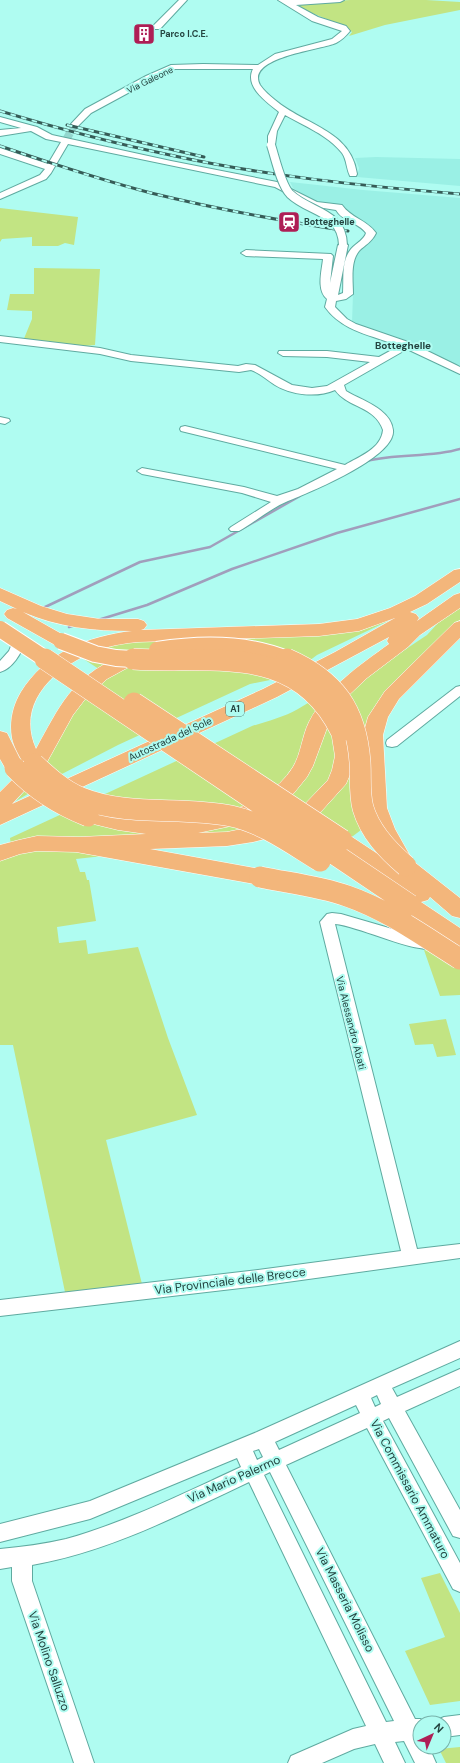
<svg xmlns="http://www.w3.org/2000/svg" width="460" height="1763" viewBox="0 0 460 1763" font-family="'DM Sans',sans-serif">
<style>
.built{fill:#9af0e5}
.green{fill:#c2e483}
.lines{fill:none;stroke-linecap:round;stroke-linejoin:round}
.stream{stroke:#a19ebc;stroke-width:2.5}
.minor-tunnel{stroke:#93d7ce;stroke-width:8;stroke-dasharray:8 4;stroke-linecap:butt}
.minor-casing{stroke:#5faaa0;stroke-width:2}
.highway-casing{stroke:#fff;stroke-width:1}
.minor{fill:#fff;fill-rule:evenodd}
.highway{fill:#f3b67b;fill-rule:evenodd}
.rail-casing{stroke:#365c57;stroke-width:3}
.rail{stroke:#affcf1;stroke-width:2;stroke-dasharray:5.5;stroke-linecap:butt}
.minor-bridge-casing{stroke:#5faaa0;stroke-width:10;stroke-linecap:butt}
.highway-bridge-far1-casing{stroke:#fff;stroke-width:18;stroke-linecap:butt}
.highway-bridge-casing{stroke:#fff;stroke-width:22;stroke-linecap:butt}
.minor-bridge{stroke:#fff;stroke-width:8}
.highway-bridge-far1{stroke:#f3b67b;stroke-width:16}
.highway-bridge{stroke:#f3b67b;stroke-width:21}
.labels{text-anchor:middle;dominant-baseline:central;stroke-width:4;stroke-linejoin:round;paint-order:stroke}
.far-poi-label{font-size:9px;font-weight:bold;fill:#244440;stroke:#affcf1;text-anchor:start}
.far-street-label{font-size:9px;fill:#244440;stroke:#affcf1}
.shield{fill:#affcf1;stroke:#4e7b75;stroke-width:1}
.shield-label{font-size:9px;font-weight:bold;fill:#244440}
.far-quarter-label{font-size:10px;font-weight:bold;fill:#244440;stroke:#affcf1}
.street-label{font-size:10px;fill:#244440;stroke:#affcf1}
.near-street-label{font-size:12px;fill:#244440;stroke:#affcf1}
</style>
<rect width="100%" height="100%" fill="#affcf1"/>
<path class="built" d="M376 157 460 159V186L357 177 359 168 355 158Z
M290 182 363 190 460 198V369L352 323 354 264 356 256 362 249 374 239V231L370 225 350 216 344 210V206L325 205 314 202 293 188Z"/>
<path class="green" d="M350 0H426L460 2V10L385 25 349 36 352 32 346 27 307 11 298 5 303 3Z
M0 208 78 217 74 245 65 243 58 246H32V237L2 239 0 242Z
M34 268 100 269 95 345 84 346 82 348 23 341 32 319V311L7 310 10 294H34Z
M460 607V620L380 702 371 720 368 735 371 790 373 811 377 818 349 839 303 808 272 825 248 833 221 836 41 839 26 841 11 846 10 838 252 726C268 721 284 717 298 709 314 700 328 689 343 680 335 690 325 700 319 711 308 730 307 753 295 770 265 812 198 828 150 824 129 822 110 818 90 813L82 819 102 825 136 831 166 832 202 829 227 824 252 815 286 796 301 781 312 765 326 722 347 694 364 677 427 635 438 623Z
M388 621 317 655 309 661 275 679 250 684 118 745 58 776 16 801 35 779 54 744 84 698 108 675 79 656 119 642Z
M65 848 103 856 76 859 80 872H85L87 880H89L96 921 57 927 59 943 86 940 88 954 138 947 168 1038 197 1115 106 1140 142 1284 65 1292 13 1045H0V857L26 850Z
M424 950 431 951 460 965V995L440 996Z
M446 1019 456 1055 437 1057 433 1044 415 1045 409 1024Z
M440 1573 460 1613V1701L430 1705 405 1651 445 1637 421 1578Z
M460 1747V1763H446L439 1749Z"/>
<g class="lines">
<path class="stream" d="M367 461C398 453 430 458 460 449
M43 608 140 562 210 547 300 496
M98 620 147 605 232 569 337 533 460 499
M69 627 75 625"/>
<path class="minor-tunnel" d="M66 140 75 124"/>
<g class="minor-casing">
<path id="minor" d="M179 0H187L160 29H154V25Z
M278 0H344L340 2 296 5 318 17 346 26 350 31C346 36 342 40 336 43 321 50 245 57 260 85 264 91 270 96 275 100 304 125 351 130 357 174L356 176H350C346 168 347 160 342 153 328 135 304 126 285 115L277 131 275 145 274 147H268V136L279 112C267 102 244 87 253 69H175L152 80 91 113 78 126H75L71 124 85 109 146 76 171 65 203 64 258 65 275 54 332 39 342 31 312 21Z
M0 117 37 127 52 135 171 161 277 182 317 202 342 205C351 218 367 220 376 233 372 242 365 245 359 251 350 262 353 281 353 294L346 299 336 301 335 307 347 319 356 324 411 343 456 365 460 367V374L407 349 344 385 346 391C361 400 391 409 393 430 396 457 310 492 288 501 271 508 255 522 239 531H231L229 529 231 527 271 502 242 493 142 474 137 471 142 468 244 487 277 496 298 489 337 469 181 431 180 429 181 427 185 426 345 465C360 456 381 449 383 430 375 406 348 408 335 390 317 398 291 395 275 385 267 380 260 373 251 370L239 372 131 361 100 354 0 342V336L100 348 131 355 238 366 246 364 255 365 292 385 312 388 327 386 370 362 327 357 283 356 278 353 279 351H327L379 357 399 346C372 335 343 332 325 307L327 299C316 290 322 270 323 259L246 256 241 253 246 250 331 254 333 256 330 283 338 245 340 243H346L348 245 338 295 343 293C344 278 341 261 351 249 356 243 364 240 366 233 358 222 343 222 336 210L311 206 275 187 68 144 51 173 46 179 0 199V193L40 175 45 169 0 154V148L48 164 61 142 46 139 31 131 0 136V130L21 128 0 122Z
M0 417 9 419 10 421 5 424 0 423Z
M13 629C19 631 22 636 25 641 22 653 12 669 0 672V661L9 651 13 641 7 633 9 630Z
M460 686V696L397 746 392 747 387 746 386 743 387 740 456 687Z
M332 913 341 914 413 935 434 940 436 944 434 948C415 954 359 926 335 924L417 1249 460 1244V1258L258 1286 0 1316V1300L258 1270 401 1251 320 922 327 914Z
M460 1341V1358L392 1388 397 1397 460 1369V1386L405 1411 460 1510V1538L453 1536 389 1418 383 1421 460 1563V1592L453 1589 367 1428 286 1465 415 1719H420L427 1722 428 1723H420V1747H429L436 1763H415L404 1741 395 1742 405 1763H384L375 1744 354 1749 322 1763H288L291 1756 353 1729 366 1726 249 1482C179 1515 108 1552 32 1565V1581L94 1763H74L12 1581V1567L0 1569V1549C22 1547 44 1544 66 1539 127 1522 184 1493 241 1467L237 1458 90 1519 0 1542V1524L90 1501 257 1432ZM377 1395 381 1404 375 1407 371 1398ZM356 1405 360 1413 279 1450 275 1442ZM259 1449 263 1457 257 1460 253 1451ZM270 1472 394 1721 386 1722 264 1475Z
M460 1715V1735L444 1737V1723H435L437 1720 444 1717Z"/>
</g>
<g class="highway-casing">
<path id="highway" d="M460 569V582L427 604 410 612 416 614 419 618 417 621 454 595 460 593V608L420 635 408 647 367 678 348 696 330 720 313 766 307 777 294 793 278 806 259 816 231 826 198 833 227 832 276 822 304 805 328 780 332 770 335 756 331 731 334 726 341 724 348 726 351 731 355 756 352 770 346 784 318 815 289 833 253 842 227 846 150 849 260 869 267 872 270 877 267 882 260 885 76 852 37 851 20 854 0 861V845L19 840 37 836 79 837 146 834 118 830 81 821 78 816 81 811 88 809C105 813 121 817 139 819 189 824 263 815 293 767 301 754 302 736 309 722 327 687 359 666 389 644L387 641 389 637 277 697 0 825V792L18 774 8 773 0 759V731L7 733 24 767 25 766C20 757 14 748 12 738 9 722 13 705 21 692 45 653 88 636 132 631 94 631 57 627 23 612L67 637 70 641 67 645 61 647 55 645 7 618 4 614 7 610 13 608 17 609 0 601V588L41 606 67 614 100 619H138L144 621 147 625 144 629 141 630 319 624 357 619 390 608 415 596 454 570ZM395 618 335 652 263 689 12 804 41 773 73 715 86 698 107 679 127 668 149 659 151 655 149 651C138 648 129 653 119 657 71 678 60 706 36 749 14 700 60 663 102 649 113 645 126 643 138 642L319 636 359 631Z
M460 621V638L399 699 388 717 383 735 387 808 395 829 413 861 460 898V918L452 916 430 897 428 900 421 902 460 928V947L452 945 402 911 399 905 402 899 410 897 335 845 332 840 335 835 342 833 349 835 396 866 375 829 367 808 363 735 368 717 385 691 454 623Z"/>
</g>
<use href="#minor" class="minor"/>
<use href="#highway" class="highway"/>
<g class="rail-casing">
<path id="rail" d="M0 111C56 128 112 143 170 155 265 176 363 186 460 194
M67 125 204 157
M0 146C50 163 100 180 151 193 216 209 282 221 348 231"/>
</g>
<use href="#rail" class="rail"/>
<g class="minor-bridge-casing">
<path id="minor-bridge" d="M271 145C275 157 281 185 290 194 310 213 342 211 343 245"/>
</g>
<g class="highway-bridge-far1-casing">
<path id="highway-bridge-far1" d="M0 629 47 660
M61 641 95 654 116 658 149 660H234
M157 650C201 643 247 642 289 660"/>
</g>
<g class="highway-bridge-casing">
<path id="highway-bridge" d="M45 659 410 905
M133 659C214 664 297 642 341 731
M287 659C335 680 356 710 360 762 361 777 359 794 363 808 370 832 387 850 406 866
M134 703 342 840
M34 764C48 777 62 790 81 798 128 817 181 806 231 816 264 823 292 844 320 861
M15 768C36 790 60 805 88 816
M260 877C289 883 319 886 347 896 388 910 423 936 460 959"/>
</g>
<use href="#minor-bridge" class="minor-bridge"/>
<use href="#highway-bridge-far1" class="highway-bridge-far1"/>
<use href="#highway-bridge" class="highway-bridge"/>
</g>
<defs>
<g id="building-square" transform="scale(1.15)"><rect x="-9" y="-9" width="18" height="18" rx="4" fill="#ae1e55" stroke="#affcf1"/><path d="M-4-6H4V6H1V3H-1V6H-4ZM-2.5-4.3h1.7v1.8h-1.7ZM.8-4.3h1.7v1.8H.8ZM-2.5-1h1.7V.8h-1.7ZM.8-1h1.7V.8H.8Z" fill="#fff"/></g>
<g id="station-square" transform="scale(1.15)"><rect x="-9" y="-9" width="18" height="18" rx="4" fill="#ae1e55" stroke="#affcf1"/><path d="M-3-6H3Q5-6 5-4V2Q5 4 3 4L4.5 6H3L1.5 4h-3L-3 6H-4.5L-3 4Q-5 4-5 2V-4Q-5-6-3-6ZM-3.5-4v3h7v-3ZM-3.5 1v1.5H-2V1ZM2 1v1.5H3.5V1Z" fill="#fff"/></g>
</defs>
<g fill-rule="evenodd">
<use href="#building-square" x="144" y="34"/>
<use href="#station-square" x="289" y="222"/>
</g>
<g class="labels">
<g class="far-poi-label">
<text x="160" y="34">Parco I.C.E.</text>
<text x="304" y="222">Botteghelle</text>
</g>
<g class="far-street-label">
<text transform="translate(150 80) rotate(-26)">Via Galeone</text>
</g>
<rect class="shield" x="226" y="702" width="18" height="14" rx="3"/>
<g class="shield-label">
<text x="235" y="709">A1</text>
</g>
<g class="far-quarter-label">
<text x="403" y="345">Botteghelle</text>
</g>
<g class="street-label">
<text transform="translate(170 739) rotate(-25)">Autostrada del Sole</text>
<text transform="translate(351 1023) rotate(76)">Via Alessandro Abati</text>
</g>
<g class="near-street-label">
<text transform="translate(230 1281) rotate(-7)">Via Provinciale delle Brecce</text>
<text transform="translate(234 1479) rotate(-24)">Via Mario Palermo</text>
<text transform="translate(410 1489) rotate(62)">Via Commissario Ammaturo</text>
<text transform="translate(345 1600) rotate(63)">Via Masseria Molisso</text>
<text transform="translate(49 1661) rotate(71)">Via Molino Salluzzo</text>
</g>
</g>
<g transform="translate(432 1735) rotate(44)"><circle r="19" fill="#affcf1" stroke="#77b2aa"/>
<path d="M0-3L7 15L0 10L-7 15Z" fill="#ae1e55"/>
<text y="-6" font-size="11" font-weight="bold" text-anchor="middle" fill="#244440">N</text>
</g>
</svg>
